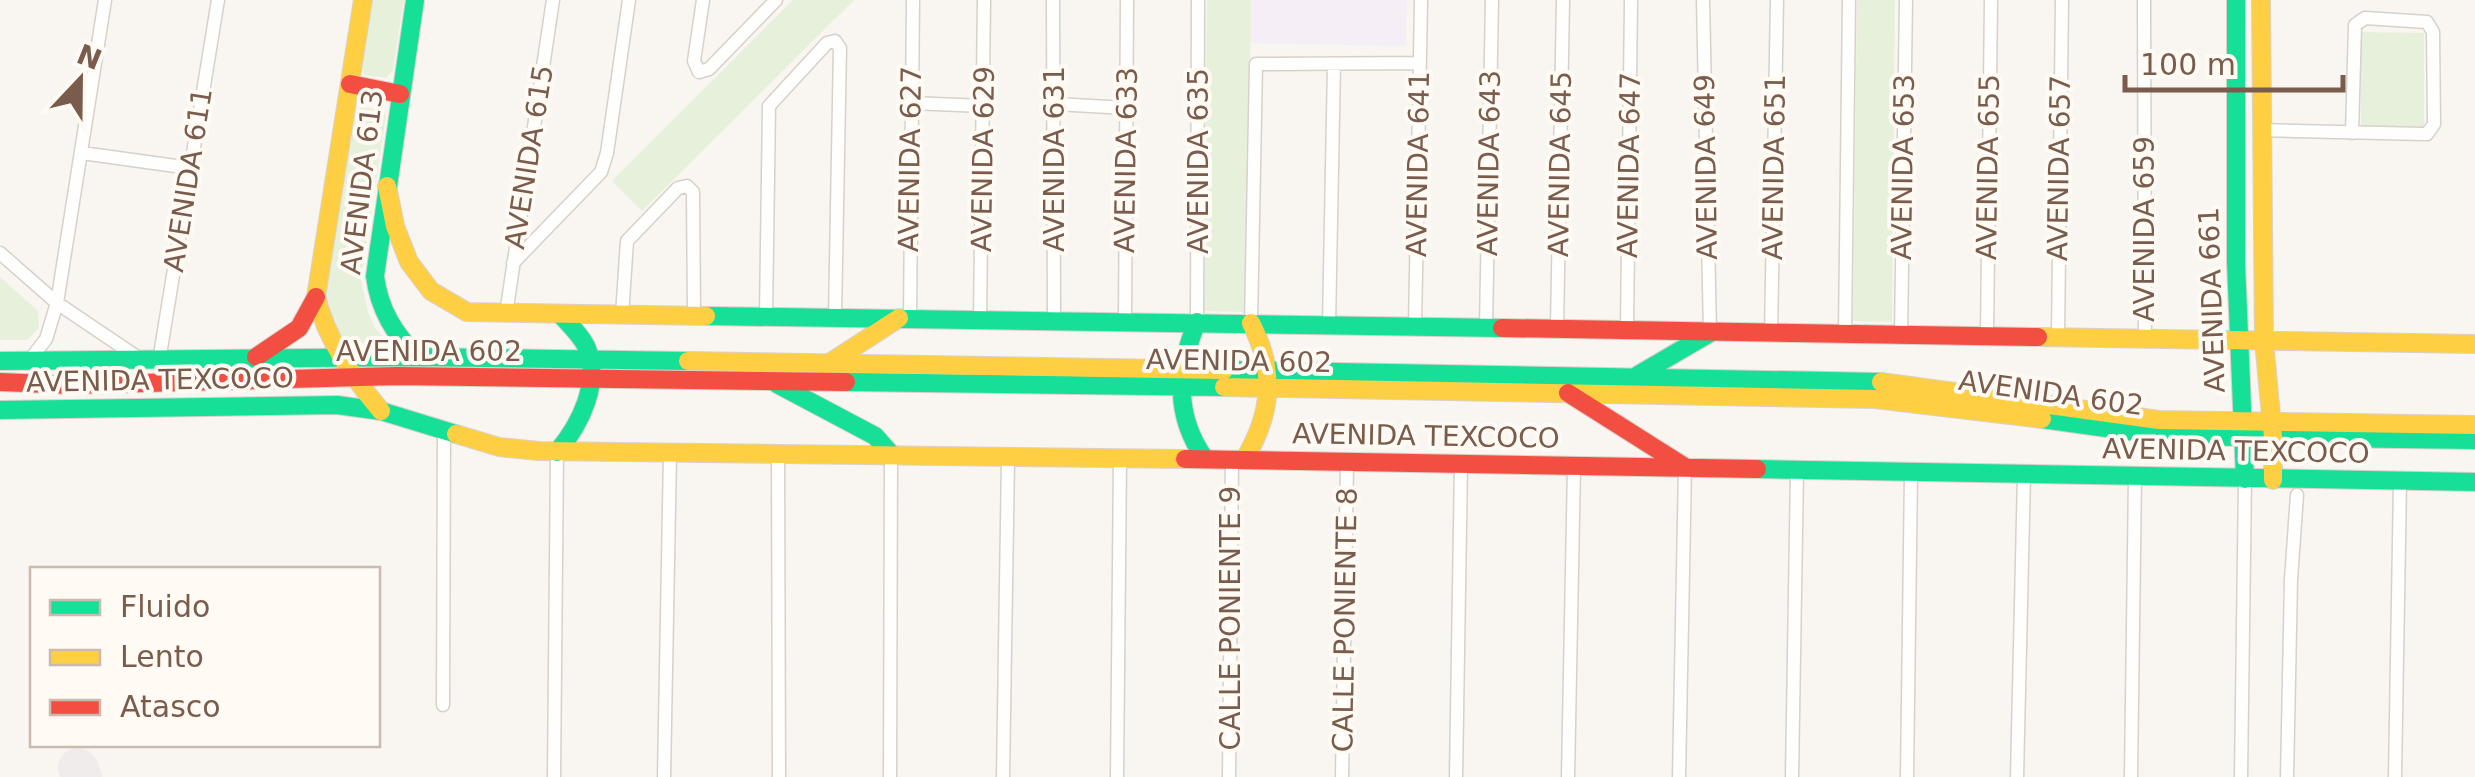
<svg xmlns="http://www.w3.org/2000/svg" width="2475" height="777" viewBox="0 0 2475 777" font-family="'DejaVu Sans',sans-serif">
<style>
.education{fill:#f6eef6}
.green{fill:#e7f0db}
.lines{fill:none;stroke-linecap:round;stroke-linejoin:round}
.taxiway{stroke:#f0ecec;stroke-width:40}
.street-casing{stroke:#d7d1cb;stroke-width:15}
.fast-casing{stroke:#d9d2cb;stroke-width:20}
.slow-casing{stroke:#d9d2cb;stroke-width:20}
.jam-casing{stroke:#d9d2cb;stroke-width:20}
.street{stroke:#fefefd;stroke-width:12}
.fast{stroke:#16e098;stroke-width:18}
.slow{stroke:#ffcf43;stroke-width:18}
.jam{stroke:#f24e42;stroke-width:18}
.labels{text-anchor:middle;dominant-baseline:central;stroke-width:8;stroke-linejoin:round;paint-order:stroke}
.street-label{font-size:28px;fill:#7a5c4d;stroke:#fffaf3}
</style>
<rect width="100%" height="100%" fill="#f9f5f0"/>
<path class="education" d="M1251 0H1407L1406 46 1250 43Z"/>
<path class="green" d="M371 0H404L393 70 386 78 365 75 360 65Z
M793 0H854L642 211 612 181Z
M1207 0H1251L1247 312 1203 311Z
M1857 0H1895L1892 322 1853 321Z
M2361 32 2424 33V127H2361Z
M361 107 382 110 386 116 361 280 368 312 375 328 389 343H339L324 301 355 111Z
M0 277 38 311 39 328 27 340H0Z"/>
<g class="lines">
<path class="taxiway" d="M78 768 82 777"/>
<g class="street-casing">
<path id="street" d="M703 0 694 61 699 72 709 69 776 0
M1053 0 1054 319
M1703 0 1710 333
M2144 0 2145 338
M911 103 984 106
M1056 104 1126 108
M2260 130 2423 134H2427L2434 124 2433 32 2427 22 2365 18 2355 25 2352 133
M82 153 190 168
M0 253 57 303 137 357
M513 263 601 172 607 153 629 0
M506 314 553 0
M622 315 627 241 678 188 687 186 693 192 694 314
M766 316 769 106 827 43 835 41 840 48 835 316
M910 318 913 0
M980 319 984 0
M1125 320 1127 0
M1197 322 1198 0
M1251 323 1256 64 1420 63
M1329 325 1334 64
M1415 327 1421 0
M1486 327 1492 0
M1557 327 1563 0
M1627 329 1631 0
M1845 333 1849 0
M1901 334 1906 0
M1771 335 1777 0
M1987 335 1991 0
M2058 336 2062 0
M29 361 46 339 57 303 105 0
M159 361 218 0
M778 454 779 777
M443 705 444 431
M554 777 557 452
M664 777 670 454
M890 777 891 454
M1003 777 1008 459
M1117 777 1120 459
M1229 777 1232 460
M1342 777 1347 463
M1456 777 1461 464
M1568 777 1574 466
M1679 777 1685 467
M1792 777 1797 470
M1907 777 1911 473
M2017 777 2024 474
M2131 777 2135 477
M2241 777 2245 479
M2287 777 2291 579 2297 495
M2395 777 2400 482"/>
</g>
<g class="fast-casing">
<path id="fast" d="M415 0 375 276C379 309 394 333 417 357
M2236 0V263L2245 479
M706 316 1502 328
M1197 322C1177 370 1174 415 1205 459
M0 361 417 357 688 361
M1224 370 1881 382
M1638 375 1710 333
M846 382 1224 387
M777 384 875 436 891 454
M0 410 337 405 381 411 456 434
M2042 419 2164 436 2475 440
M557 452C580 425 602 382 586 346 580 334 569 324 560 314
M1757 469 2475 482"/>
</g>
<g class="slow-casing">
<path id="slow" d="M363 0 316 297C328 342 352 376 381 411
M2261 0 2264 341 2273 437V480
M387 186 395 226 409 262 431 291 467 312 706 316
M2038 337 2475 344
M688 361 1224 370
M825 366 899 318
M1881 382 2159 420 2475 425
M1224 387 1875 399 2042 419
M456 434 499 447 539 451 1185 459
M1244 460C1272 414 1276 371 1251 323"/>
</g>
<g class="jam-casing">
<path id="jam" d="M350 84 400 94
M1502 328 2038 337
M256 357 299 328 316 297
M0 382 71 385 397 376 846 382
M1568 393 1685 467
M1185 459 1757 469"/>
</g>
<use href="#street" class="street"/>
<use href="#fast" class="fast"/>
<use href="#slow" class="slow"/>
<use href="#jam" class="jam"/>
</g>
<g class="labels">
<g class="street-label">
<text transform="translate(529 157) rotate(-81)">AVENIDA 615</text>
<text transform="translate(910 159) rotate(-89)">AVENIDA 627</text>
<text transform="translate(983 159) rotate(-89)">AVENIDA 629</text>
<text transform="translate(1054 159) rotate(-90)">AVENIDA 631</text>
<text transform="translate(1126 160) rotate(-89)">AVENIDA 633</text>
<text transform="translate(1198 161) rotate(-90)">AVENIDA 635</text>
<text transform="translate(1489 163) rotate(-89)">AVENIDA 643</text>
<text transform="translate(1418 164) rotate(-89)">AVENIDA 641</text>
<text transform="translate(1560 164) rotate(-89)">AVENIDA 645</text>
<text transform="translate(1629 165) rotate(-89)">AVENIDA 647</text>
<text transform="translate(1706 167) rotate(-91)">AVENIDA 649</text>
<text transform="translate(1774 167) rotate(-89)">AVENIDA 651</text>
<text transform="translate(1903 167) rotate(-89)">AVENIDA 653</text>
<text transform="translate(1988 167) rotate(-89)">AVENIDA 655</text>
<text transform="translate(2059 168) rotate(-89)">AVENIDA 657</text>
<text transform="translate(188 180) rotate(-81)">AVENIDA 611</text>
<text transform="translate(362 182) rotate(-83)">AVENIDA 613</text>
<text transform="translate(2144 229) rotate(-90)">AVENIDA 659</text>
<text transform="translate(2212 300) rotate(-92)">AVENIDA 661</text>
<text x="429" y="351">AVENIDA 602</text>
<text transform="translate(1239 361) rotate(1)">AVENIDA 602</text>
<text transform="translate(160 380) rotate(-1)">AVENIDA TEXCOCO</text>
<text transform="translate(2051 393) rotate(8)">AVENIDA 602</text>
<text transform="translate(1426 436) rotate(1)">AVENIDA TEXCOCO</text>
<text transform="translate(2236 451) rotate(1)">AVENIDA TEXCOCO</text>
<text transform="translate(1230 618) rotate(-90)">CALLE PONIENTE 9</text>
<text transform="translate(1345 620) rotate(-89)">CALLE PONIENTE 8</text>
</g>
</g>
<rect x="30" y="567" width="350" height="180" fill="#fffaf3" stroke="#cabbb1" stroke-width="2.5"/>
<rect x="50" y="600" width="50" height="15" fill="#16e098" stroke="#cabbb1" stroke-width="2.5"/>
<text x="120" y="617" font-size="30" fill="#7a5c4d">Fluido</text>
<rect x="50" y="650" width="50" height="15" fill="#ffcf43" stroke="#cabbb1" stroke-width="2.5"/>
<text x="120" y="667" font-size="30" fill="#7a5c4d">Lento</text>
<rect x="50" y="700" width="50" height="15" fill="#f24e42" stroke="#cabbb1" stroke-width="2.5"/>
<text x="120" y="717" font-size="30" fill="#7a5c4d">Atasco</text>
<g transform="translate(80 80) rotate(22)" stroke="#fffaf3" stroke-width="8" paint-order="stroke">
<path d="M0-8L18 38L0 25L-18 38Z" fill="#7a5c4d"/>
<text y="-15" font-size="28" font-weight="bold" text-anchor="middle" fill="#7a5c4d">N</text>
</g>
<path d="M2125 75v15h218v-15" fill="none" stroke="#7a5c4d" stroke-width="5"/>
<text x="2140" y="75" font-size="30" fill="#7a5c4d" stroke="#fffaf3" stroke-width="8" paint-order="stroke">100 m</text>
</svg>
